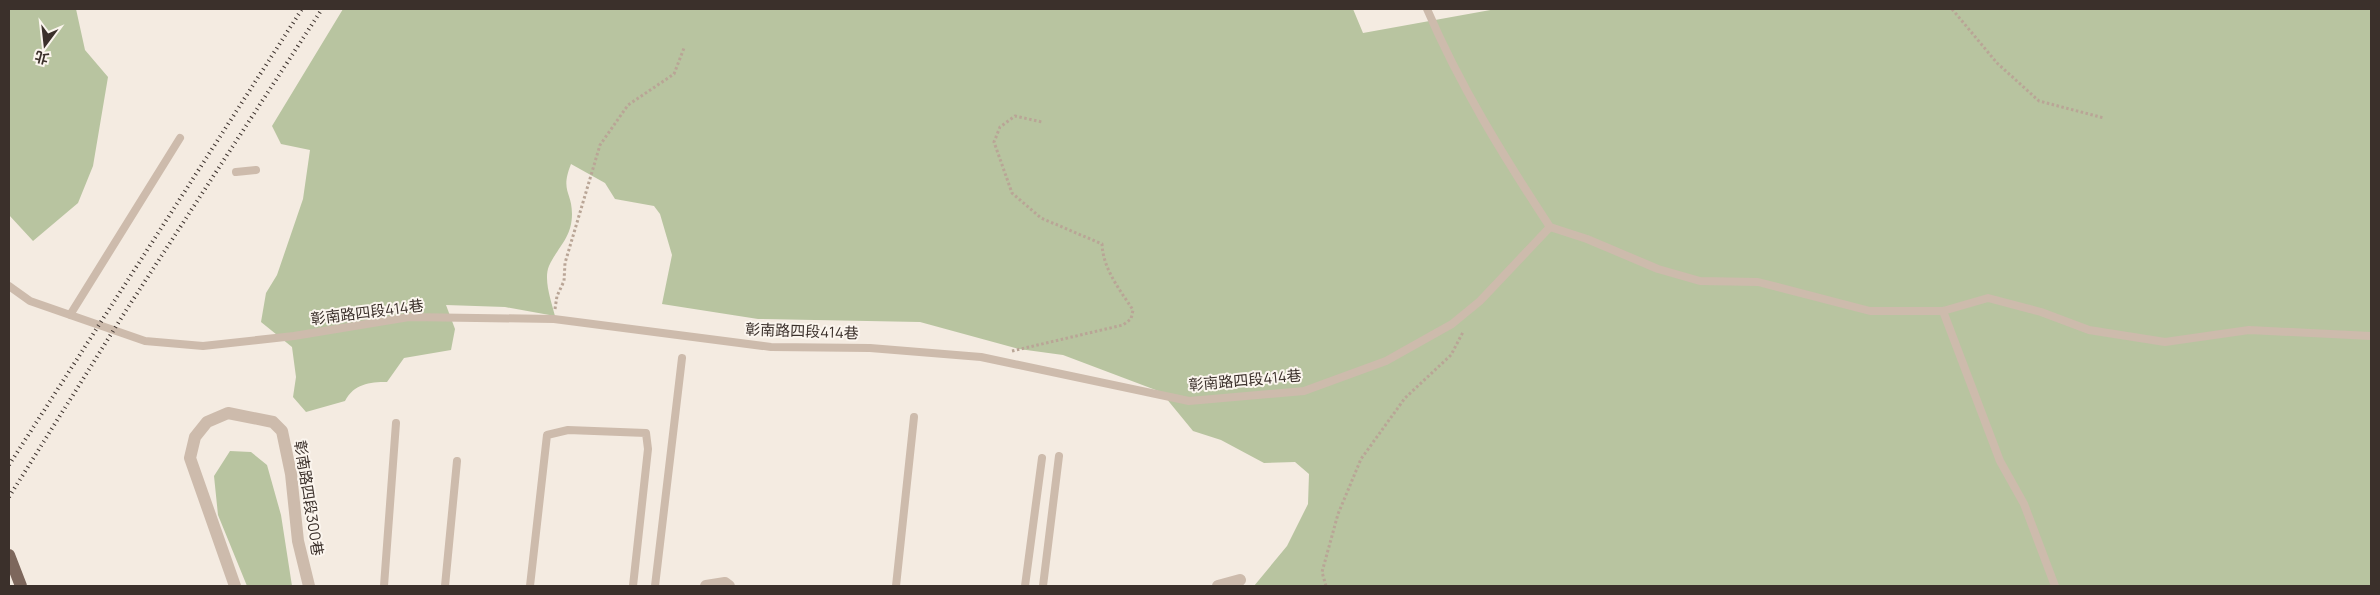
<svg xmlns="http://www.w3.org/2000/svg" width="2380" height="595" viewBox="0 0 2380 595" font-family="Manrope,'Noto Sans TC',sans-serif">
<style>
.green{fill:#b8c4a0}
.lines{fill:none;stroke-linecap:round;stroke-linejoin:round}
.path{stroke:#b9a596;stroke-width:3;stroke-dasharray:2.5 2.5;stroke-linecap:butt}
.lane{stroke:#cdbbac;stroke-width:8}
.street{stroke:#cdbbac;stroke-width:12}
.primary{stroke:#7d675c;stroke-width:12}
.rail{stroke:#3b302b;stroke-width:4;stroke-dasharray:1 4;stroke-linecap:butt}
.labels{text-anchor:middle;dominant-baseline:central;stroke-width:4;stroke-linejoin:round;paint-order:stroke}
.street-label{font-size:15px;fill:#3b302b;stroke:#fbf5ee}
</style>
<rect width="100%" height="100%" fill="#f4ebe1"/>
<path class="green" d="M9 9H76L85 50 108 77 93 166 78 203 33 241 9 215Z
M343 9H1353L1363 33 1496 9H2371V586H1254L1287 546 1308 504 1309 474 1295 462 1264 463 1221 440 1193 431 1161 392 1063 355 1019 349 920 322 758 319 662 304 672 255 660 214 654 206 615 199 605 183 571 164C560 192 572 191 572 214 572 238 557 248 549 266 543 280 552 303 555 316L505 307 446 305 455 329 451 350 404 358 387 382C369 382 354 384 345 401L306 412 293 397 296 377 292 347 261 322 266 293 277 275 303 199 310 150 281 144 272 126Z
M230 451 251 452 267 465 281 515 292 586H247L218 515 214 476Z"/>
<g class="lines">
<path class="path" d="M1952 9 1997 63 2039 101 2104 118
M555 309 557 296 564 281 565 263 600 145 628 105 674 74 684 48
M1012 351 1123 325 1131 319 1133 310C1120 290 1103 269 1102 244L1041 218 1012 193 994 142 1000 127 1015 116 1042 122
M1326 586 1322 572 1338 514 1361 459 1405 398 1451 355 1463 332"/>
<path class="lane" d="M1427 9C1460 86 1504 157 1550 227L1587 239 1658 269 1700 281 1758 282 1870 311H1943L1988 298 2041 312 2089 330 2165 342 2249 330 2371 336
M236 172 256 170
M9 286 30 301 145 341 203 346 294 336 409 317 554 319 771 347 870 348 981 357 1189 401 1304 391 1386 361 1452 324 1480 301 1550 227
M1943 311 2000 461 2024 504 2055 586
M70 315 180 138
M384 586 396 423
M445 586 457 461
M530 586 547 435 568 430 646 433 648 449 633 586
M655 586 682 358
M896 586 914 417
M1025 586 1042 458
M1043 586 1059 456"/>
<path class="street" d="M235 586 190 458 195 437 207 422 228 413 273 422 282 431 291 474 298 541 309 586
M706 586 725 583 729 586
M1218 586 1240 580"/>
<path class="primary" d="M9 555 21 586"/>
<path class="rail" d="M9 465 302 9
M9 497 125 312 322 9"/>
</g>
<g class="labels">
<g class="street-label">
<text transform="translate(367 312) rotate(-7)">彰南路四段414巷</text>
<text transform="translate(802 331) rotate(2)">彰南路四段414巷</text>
<text transform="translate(1245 380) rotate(-5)">彰南路四段414巷</text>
<text transform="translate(309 498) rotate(81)">彰南路四段300巷</text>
</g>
</g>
<rect width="2380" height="595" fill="none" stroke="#3b302b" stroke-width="20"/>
<g transform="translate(45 45) rotate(195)" stroke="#fbf5ee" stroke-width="4" paint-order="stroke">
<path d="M0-4L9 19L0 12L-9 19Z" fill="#3b302b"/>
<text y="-8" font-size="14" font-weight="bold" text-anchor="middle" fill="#3b302b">北</text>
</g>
</svg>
